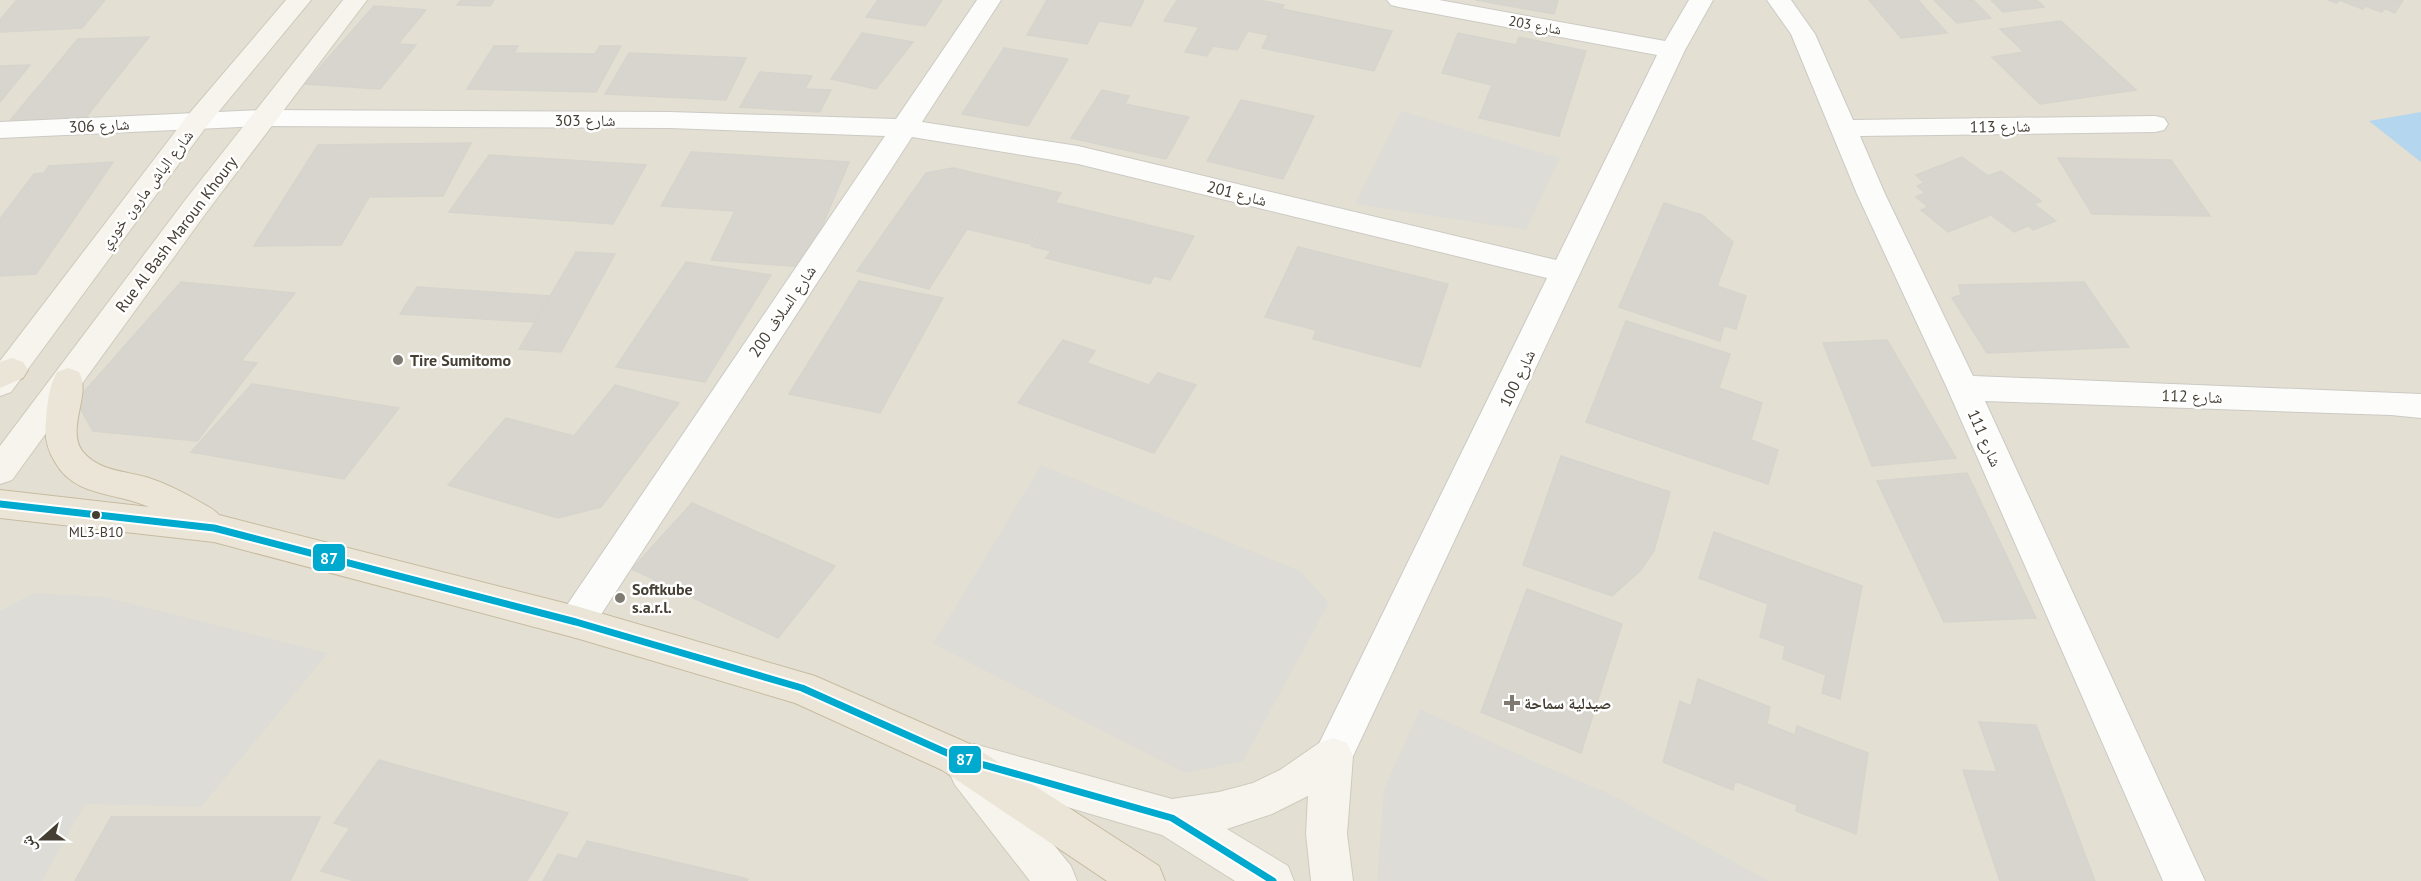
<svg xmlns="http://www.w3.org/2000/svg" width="2421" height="881" viewBox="0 0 2421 881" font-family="'PT Sans','Noto Naskh Arabic',sans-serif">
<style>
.residential{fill:#e3dfd3}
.parking{fill:#dddcd6}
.water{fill:#b4d6ee}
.building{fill:#d8d5cf;stroke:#d6d4cc;stroke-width:1.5}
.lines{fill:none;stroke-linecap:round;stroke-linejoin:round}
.street-casing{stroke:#cccac4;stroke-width:2}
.secondary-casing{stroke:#cecabd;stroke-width:2}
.highway-casing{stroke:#c7bba0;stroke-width:2}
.street{fill:#fcfcfb;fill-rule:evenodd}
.secondary{fill:#f6f4ed;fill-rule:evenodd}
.highway{fill:#ebe5d7;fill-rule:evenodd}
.bus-1-casing{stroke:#fff;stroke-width:11}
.bus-1{stroke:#00a9ce;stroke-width:7}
.poi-dot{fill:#807b72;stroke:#fff;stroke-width:2}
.bus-dot{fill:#443e33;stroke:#fff;stroke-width:2}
.labels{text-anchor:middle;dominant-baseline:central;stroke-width:5;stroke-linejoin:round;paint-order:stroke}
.far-street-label{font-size:14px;fill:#443e33;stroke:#fff}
.bus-label{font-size:14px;fill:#443e33;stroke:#fff}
.street-label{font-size:16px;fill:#443e33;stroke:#fff}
.poi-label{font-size:16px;font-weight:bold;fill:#443e33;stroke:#fff;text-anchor:start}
.line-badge{stroke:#fff;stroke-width:2}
.badge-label{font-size:16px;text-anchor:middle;font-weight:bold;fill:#fff}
</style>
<rect width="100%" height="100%" fill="#eeede6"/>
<path class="residential" d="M0 0H2421V881H0Z"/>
<path class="parking" d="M1401 111 1560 158 1526 230 1355 204Z
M1041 465 1300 571 1329 603 1243 761 1185 773 933 644Z
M34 593 105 597 328 653 201 807 85 804 42 881H0V611Z
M1420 709 1535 762 1610 794 1769 881H1377L1384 789Z"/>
<path class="water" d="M2421 112V162L2369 121Z"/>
<path class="building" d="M17 0H105L82 28 0 32V20Z
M461 0H494L490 6 457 5Z
M878 0H942L925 26 866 17Z
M1047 0H1144L1131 26 1099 21 1087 44 1027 35Z
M1177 0H1259L1284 5 1268 35 1248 31 1237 50 1213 46 1207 56 1185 52 1199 27 1164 21Z
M1476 0H1558L1554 14Z
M1869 0H1918L1947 33 1901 38Z
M1934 0H1973L1991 18 1957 23Z
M1991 0H2037L2044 7 2003 12Z
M2328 0H2403L2395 13 2384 8 2382 12 2365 6 2363 9 2339 0 2337 3Z
M374 6 426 10 398 44 416 45 380 89 305 84Z
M1282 9 1392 31 1374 71 1262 48Z
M2061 21 2136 90 2040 104 1992 57 2024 52 2000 29Z
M862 33 913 42 876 89 831 79Z
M1458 33 1516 45 1519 37 1586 51 1559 136 1479 118 1492 85 1442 73Z
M149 37 84 120 8 123 78 39Z
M494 46H518L514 53 595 54 600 46H621L596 92 467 89Z
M1004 48 1068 59 1028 126 962 114Z
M629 53 746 58 726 100 605 94Z
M30 65 0 102V66Z
M760 72 812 76 805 89 831 90 820 112 740 107Z
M1102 90 1129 96 1125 104 1189 117 1166 159 1071 138Z
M1241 100 1314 116 1283 179 1207 161Z
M471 143 443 196 369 197 341 245 254 246 318 145Z
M691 152 849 162 805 267 711 260 735 211 661 206Z
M489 155 646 165 613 224 449 212Z
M1962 157 1988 176 2001 171 2041 201 2034 204 2056 221 2033 230 2028 226 2014 232 1991 215 1948 232 1921 210 1928 207 1916 197 1925 193 1917 186 1924 183 1916 175Z
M2058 158 2171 160 2210 216 2092 214Z
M113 162 36 274 0 276V219L34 174 44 173 49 166Z
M953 168 1061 193 1030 244 967 229 929 289 857 271 926 173Z
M1057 203 1194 236 1170 280 1154 276 1150 284 1046 258 1051 251 1031 246Z
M1664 203 1702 215 1733 242 1717 286 1746 296 1736 329 1724 326 1720 341 1619 307Z
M1298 247 1448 284 1420 367 1313 339 1316 330 1265 317Z
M576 252 615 254 561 352 519 349Z
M686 262 771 275 705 382 616 367Z
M859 281 943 298 880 413 789 394Z
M181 282 295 293 241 361 257 363 197 441 93 431 76 401Z
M2084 282 2129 347 1987 353 1952 298 1961 295 1959 285Z
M417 287 549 296 533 322 400 314Z
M1626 321 1730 354 1719 388 1762 403 1751 440 1778 450 1768 484 1586 422Z
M1063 340 1095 351 1087 363 1149 385 1158 373 1196 385 1154 453 1018 403Z
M1887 340 1956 458 1872 466 1823 343Z
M252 384 399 408 344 479 191 452Z
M615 385 679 403 601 507 558 518 448 485 506 418 574 436Z
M1561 456 1670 492 1654 551 1640 571 1612 596 1523 565Z
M1967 473 2036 618 1944 622 1877 481Z
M692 503 835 566 778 638 632 569Z
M1714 532 1862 586 1840 699 1822 693 1826 675 1783 659 1785 646 1760 637 1768 604 1699 578Z
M1527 589 1622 624 1581 753 1481 712Z
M1698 679 1770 707 1767 724 1795 735 1797 726 1868 753 1856 834 1796 811 1797 805 1735 781 1733 790 1663 762 1680 701 1691 706Z
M1979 722 2036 725 2095 881H2000L1963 770 1997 772Z
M379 760 568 813 527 881H355L321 871 350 828 334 823Z
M111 817H320L290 881H75Z
M587 841 748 879 747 881H543L558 854 577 859Z"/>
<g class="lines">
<g class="street-casing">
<path id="street" d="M977 0H1001L922 122 1078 146 1556 260 1657 55 1399 7 1391 5 1387 0H1439L1665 41 1689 0H1713L1685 50 1347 769 1333 774 1319 769 1313 756 1547 278 1078 164 912 137 589 633 576 638 563 633 558 622 563 611 885 136 670 128 264 126 0 138V122L264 110 670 112 896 119Z
M1767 0H1791L1815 34 1853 120 2155 116 2164 118 2168 124 2164 130 2155 132 1860 136 1885 194 1973 376 2421 394V418L2391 415 1985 401 2205 881H2163L1947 388 1857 194 1791 34Z"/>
</g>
<g class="secondary-casing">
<path id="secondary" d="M286 0H311L206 127 11 392 0 396V361L188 115Z
M343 0H367L206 213 12 480 0 484V446L186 199Z
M1333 738 1347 743 1353 756 1347 834 1353 881H1311L1306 834 1308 796 1272 814 1227 829 1288 866 1294 881H1235L1162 835 1009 790 1071 866 1077 881H1030L955 785 949 772 960 749 974 744 1172 799 1219 792 1253 783 1280 770 1319 743Z"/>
</g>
<g class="highway-casing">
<path id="highway" d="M12 358 23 362 28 370 23 378 0 388V362Z
M68 368 79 372C92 394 65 429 83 452 99 471 124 471 146 477 165 483 183 492 200 502 207 506 214 509 219 515L576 606 815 676 970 744 1159 866 1165 881H1107L942 770 795 703 576 638 214 542 0 518V490L149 507C116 492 74 497 55 462 47 449 44 436 46 421 47 405 49 386 57 372Z"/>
</g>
<use href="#street" class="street"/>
<use href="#secondary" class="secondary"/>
<use href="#highway" class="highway"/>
<g class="bus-1-casing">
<path id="bus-1" d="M0 504 214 528 576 622 802 688 956 757 1172 818 1273 881"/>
</g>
<use href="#bus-1" class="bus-1"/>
</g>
<g class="poi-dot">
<circle cx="398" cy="360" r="6"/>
<circle cx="620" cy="598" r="6"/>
<path d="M1509 694h6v6h6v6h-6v6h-6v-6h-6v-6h6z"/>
</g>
<circle class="bus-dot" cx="96" cy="515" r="5"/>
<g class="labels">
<g class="far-street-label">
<text transform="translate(1535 25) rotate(10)">شارع 203</text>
</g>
<g class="bus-label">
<text x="96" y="532">ML3-B10</text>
</g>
<g class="street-label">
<text x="585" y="120">شارع 303</text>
<text transform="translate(99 125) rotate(-3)">شارع 306</text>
<text transform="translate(2000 126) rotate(-1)">شارع 113</text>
<text transform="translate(146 189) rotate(-53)">شارع الباش مارون خوري</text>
<text transform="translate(1237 193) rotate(14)">شارع 201</text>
<text transform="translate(176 234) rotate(-53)">Rue Al Bash Maroun Khoury</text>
<text transform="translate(782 311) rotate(-56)">200 شارع السلاف</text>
<text transform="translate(1517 378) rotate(-64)">شارع 100</text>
<text transform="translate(2192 396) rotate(2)">شارع 112</text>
<text transform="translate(1985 438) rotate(66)">شارع 111</text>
</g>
<g class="poi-label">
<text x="410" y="360">Tire Sumitomo</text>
<text x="632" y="589">Softkube<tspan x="632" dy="18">s.a.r.l.</tspan></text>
<text x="1524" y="703">صيدلية سماحة</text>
</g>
</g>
<g class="line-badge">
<rect x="312" y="543" width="34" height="29" rx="6" fill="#00a9ce"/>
<rect x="948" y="745" width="34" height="29" rx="6" fill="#00a9ce"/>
</g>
<g class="badge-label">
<text x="329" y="564">87</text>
<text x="965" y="765">87</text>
</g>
<g transform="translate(42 839) rotate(249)" stroke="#ffffff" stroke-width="4.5" paint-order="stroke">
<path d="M0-4.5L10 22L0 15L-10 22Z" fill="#443e33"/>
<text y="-9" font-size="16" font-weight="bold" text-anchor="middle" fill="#443e33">ش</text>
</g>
</svg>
